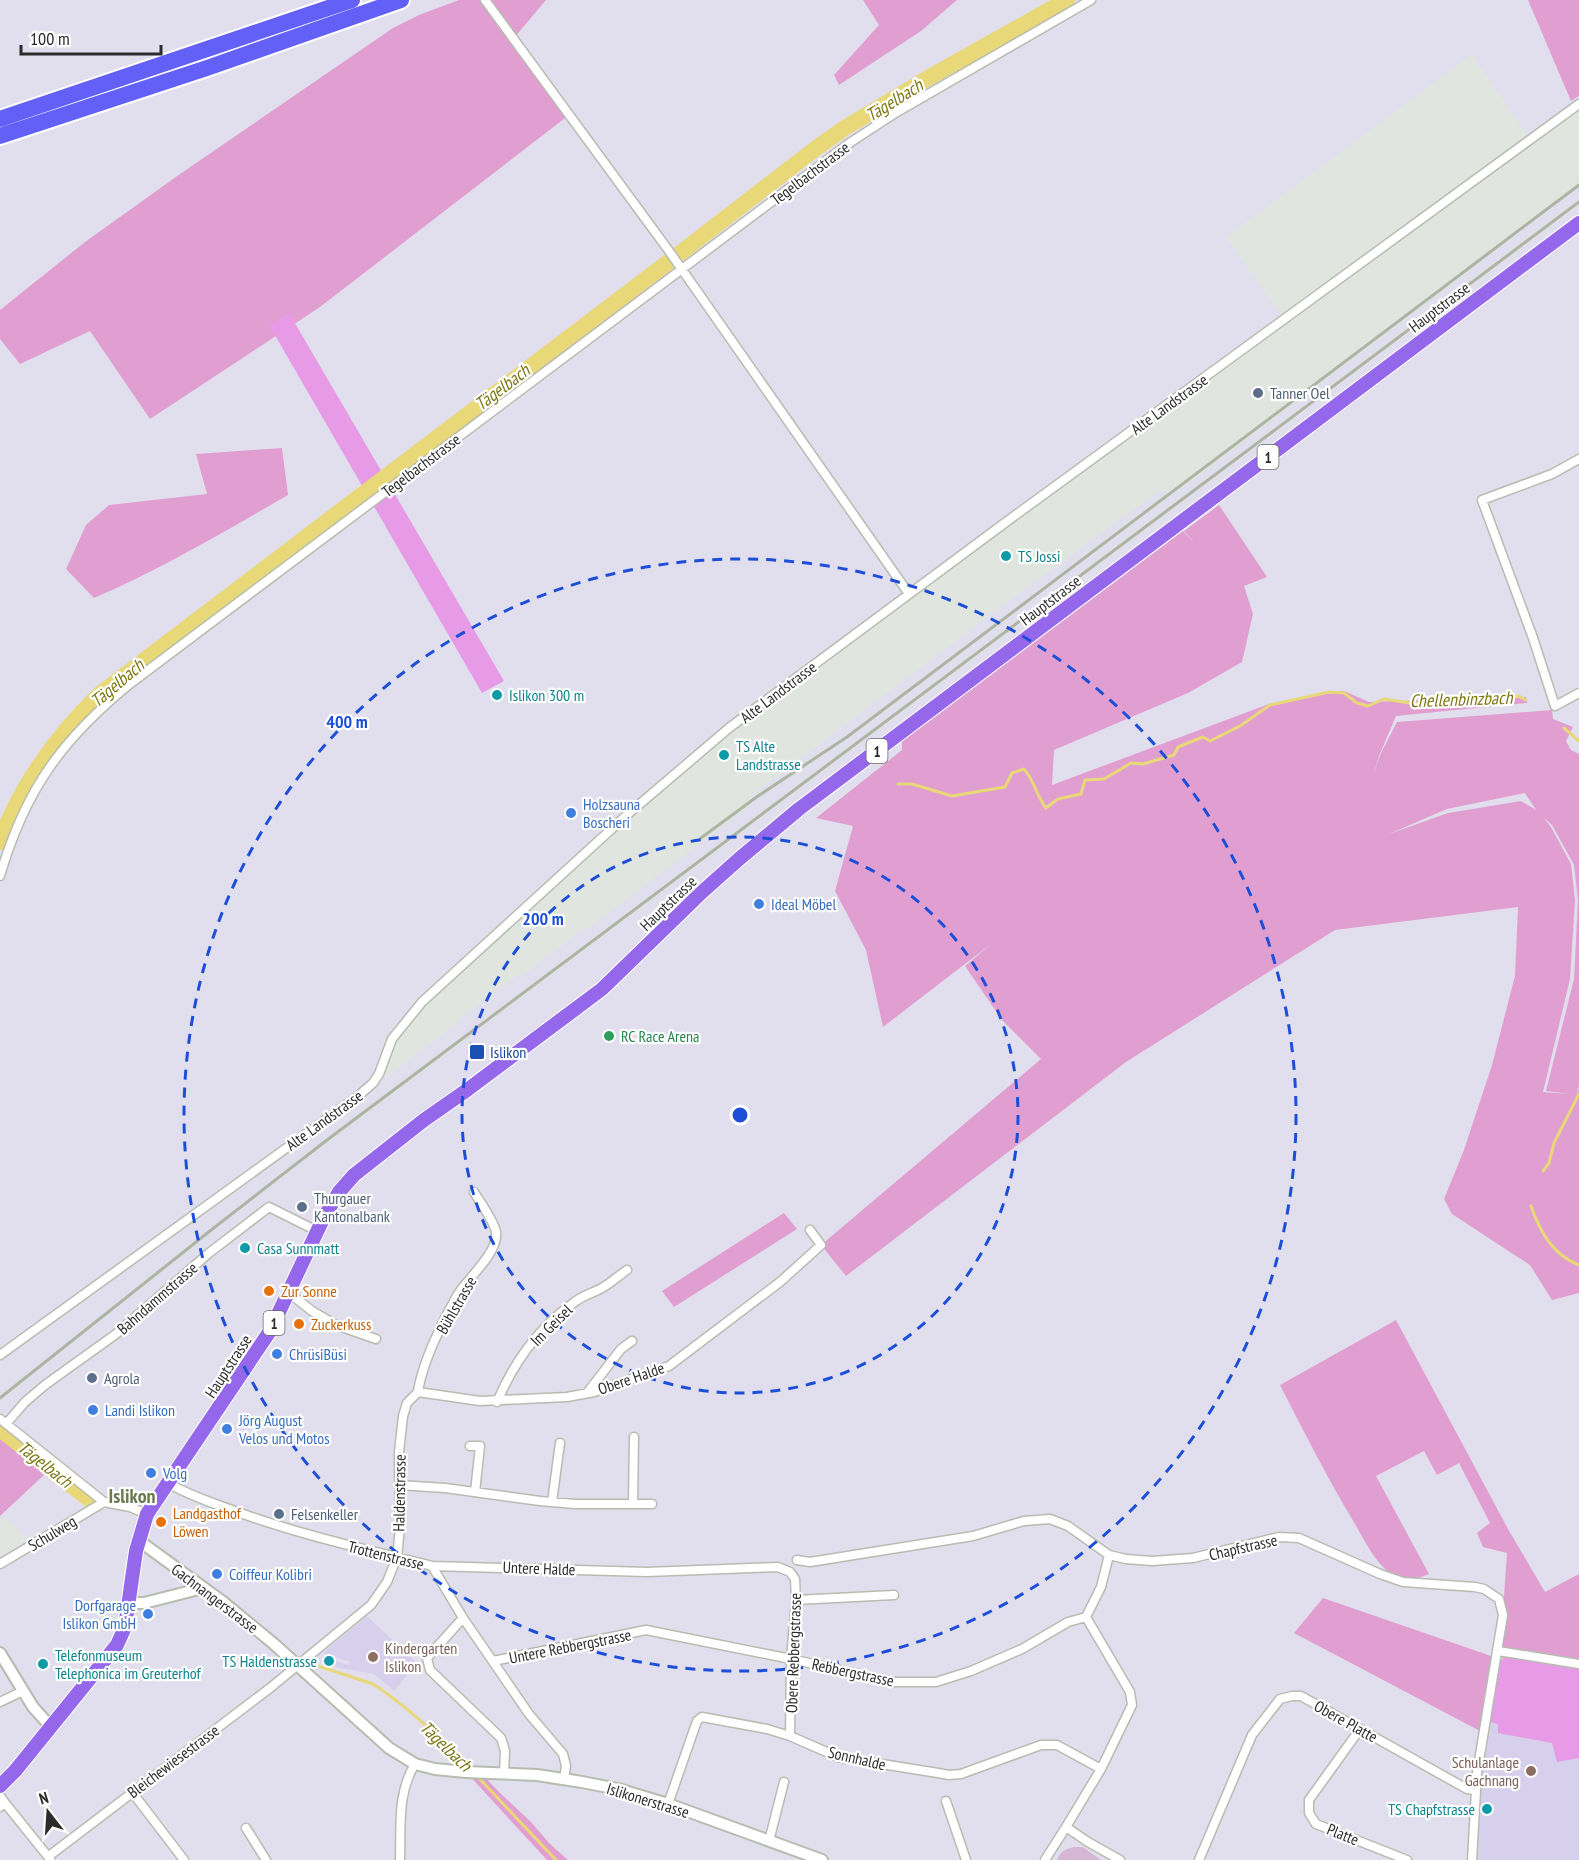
<svg xmlns="http://www.w3.org/2000/svg" width="1579" height="1860" viewBox="0 0 1579 1860" font-family="'PT Sans Narrow',sans-serif">
<style>
.industrial{fill:#e0e6df}
.education{fill:#d7d0ed}
.green{fill:#e19fd1;fill-rule:evenodd}
.cemetery{fill:#d6b7d3}
.pitch{fill:#e79be7}
.lines{fill:none;stroke-linecap:round;stroke-linejoin:round}
.stream{stroke:#e9d878;stroke-width:3}
.river{stroke:#e9d878;stroke-width:16}
.minor-casing{stroke:#b7bcb0;stroke-width:11}
.tertiary-casing{stroke:#b7bcb0;stroke-width:14}
.primary-casing{stroke:#fff;stroke-width:16}
.motorway-casing{stroke:#fff;stroke-width:20}
.minor{stroke:#fff;stroke-width:8}
.tertiary{stroke:#fff;stroke-width:10}
.primary{stroke:#9567eb;stroke-width:14}
.motorway{stroke:#6360f7;stroke-width:16}
.rail{stroke:#adb5a2;stroke-width:3}
.ring{fill:none;stroke:#1d4ed8;stroke-width:3;stroke-dasharray:10 8}
.service-dot{fill:#5c6f8a;stroke:#fff;stroke-width:2}
.culture-dot{fill:#0f9aa8;stroke:#fff;stroke-width:2}
.shop-dot{fill:#3f7fe0;stroke:#fff;stroke-width:2}
.leisure-dot{fill:#2e9e5b;stroke:#fff;stroke-width:2}
.transit-dot{fill:#1a4fb4;stroke:#fff;stroke-width:2}
.food-dot{fill:#e8710a;stroke:#fff;stroke-width:2}
.education-dot{fill:#8d6e63;stroke:#fff;stroke-width:2}
.labels{text-anchor:middle;dominant-baseline:central;stroke-width:4.5;stroke-linejoin:round;paint-order:stroke}
.shield{fill:#fff;stroke:#6b6b6b;stroke-width:1.5}
.shield-label{font-size:15px;font-weight:bold;fill:#2c2c2c}
.street-label{font-size:16px;fill:#2c2c2c;stroke:#fff}
.service-label{font-size:16px;fill:#4e5e75;stroke:#fff;text-anchor:start}
.culture-label{font-size:16px;fill:#0d838f;stroke:#fff;text-anchor:start}
.shop-label{font-size:16px;fill:#366cbe;stroke:#fff;text-anchor:start}
.leisure-label{font-size:16px;fill:#27864d;stroke:#fff;text-anchor:start}
.transit-label{font-size:16px;fill:#164399;stroke:#fff;text-anchor:start}
.food-label{font-size:16px;fill:#c56008;stroke:#fff;text-anchor:start}
.education-label{font-size:16px;fill:#785e54;stroke:#fff;text-anchor:start}
.water-label{font-size:18px;font-style:italic;fill:#7d7613;stroke:#fff}
.quarter-label{font-size:20px;font-weight:bold;fill:#697b4e;stroke:#fff}
.centre{fill:#1d4ed8;stroke:#fff;stroke-width:3}
.ring-label{font-size:18px;text-anchor:middle;font-weight:bold;fill:#1d4ed8;stroke:#fff;stroke-width:4.5;stroke-linejoin:round;paint-order:stroke}
</style>
<rect width="100%" height="100%" fill="#e1dfed"/>
<path class="industrial" d="M1472 55 1527 135 1542 131 1579 104V186L1177 492 1160 490 1007 602 750 797 753 803 591 926 581 931 522 976 519 974 457 1021 458 1023 387 1077 373 1083 392 1039 422 1002 729 728 1284 319 1226 237Z
M5 1516 29 1540 0 1556V1520Z"/>
<path class="education" d="M367 1616 417 1663 394 1691 374 1674 335 1667 336 1661 349 1665 350 1662 323 1653Z
M1508 1655 1579 1667V1860H1478L1480 1805 1484 1752 1500 1661Z"/>
<path class="green" d="M459 0H546L514 38 569 115 320 307 150 419 90 331 20 364 0 339V310L85 242 180 174 393 28 419 15Z
M863 0H957L921 31 839 85 834 75 879 25Z
M1528 0H1579V96L1571 101Z
M282 448 288 495C224 532 161 569 94 598L66 569 86 525 109 505 207 494 196 454Z
M1219 505 1267 577 1244 586 1253 614 1242 662 1188 693 1054 750 1052 785 1269 704 1344 691 1369 702 1526 697 1527 703 1396 716 1379 756 1373 776 1380 755 1397 722 1552 710 1553 719 1573 727 1566 741 1571 750 1579 754V1086L1576 1094 1579 1089V1293L1552 1300 1530 1265 1452 1214 1444 1199 1464 1150 1492 1065 1515 976 1518 907 1335 930 1126 1062 846 1276 821 1245 1041 1059 1002 1020 965 966 991 944 883 1027 866 950 835 891 853 826 816 818 902 750V741L1183 531 1195 544 1184 531ZM1525 793 1536 810 1521 801 1448 813 1389 834 1447 809ZM1543 817 1552 825 1574 865 1578 900 1574 979 1546 1091 1570 1094 1543 1092 1570 979 1575 900 1571 864 1551 827Z
M784 1213 797 1229 674 1307 662 1291Z
M1396 1320 1508 1529 1545 1592 1579 1574V1662L1507 1649 1503 1646 1501 1640 1507 1553 1483 1547 1477 1533 1490 1523 1459 1463 1437 1475 1424 1451 1376 1476 1429 1574C1416 1580 1402 1582 1390 1573 1374 1561 1365 1541 1355 1524 1328 1479 1304 1432 1280 1385Z
M0 1435 44 1475 0 1516Z
M1323 1598 1494 1657 1480 1731 1294 1633Z
M466 1772 481 1773 500 1793 530 1821 550 1844 568 1860H547Z"/>
<path class="cemetery" d="M1074 1847H1083L1101 1860H1057C1060 1851 1066 1849 1074 1847Z"/>
<path class="pitch" d="M289 313 504 681 482 693 269 325Z
M1508 1655 1579 1668V1758L1557 1762 1552 1743 1498 1733V1724L1490 1722 1500 1661Z"/>
<g class="lines">
<path class="stream" d="M1564 728 1579 741
M898 784H912L952 796 1005 787 1012 773 1024 769C1034 780 1036 795 1046 808L1058 799 1081 794 1085 780 1104 779 1131 763 1143 764 1174 755 1178 747 1203 737 1210 741 1240 726 1270 705 1329 692 1344 693 1357 703 1368 706 1384 699 1416 704 1474 696 1493 700 1519 696 1525 700
M1543 1171 1549 1163 1554 1143 1579 1094
M1531 1206C1540 1232 1553 1255 1579 1265
M315 1665 373 1684C408 1707 441 1738 470 1769
M477 1776 556 1860"/>
<path class="river" d="M0 842C21 785 57 735 101 693L688 247 815 149 843 129 928 78 1067 0
M0 1429 90 1500"/>
<g class="minor-casing">
<path id="minor" d="M485 0 669 251 909 594
M1579 459 1552 474 1482 500 1533 638 1555 706 1579 693
M0 876C25 790 62 739 131 683L851 142 897 112 1091 0
M289 1293 312 1311 336 1325 376 1339
M0 1355 357 1097 373 1083 379 1074 392 1039 422 1002 628 814 729 728 1002 525 1579 104
M418 1392 480 1401 567 1397 594 1392 669 1366 780 1282 821 1245 810 1230
M418 1392C422 1363 443 1320 458 1294 468 1278 499 1252 496 1232 494 1221 480 1202 474 1192
M587 1393 621 1349 632 1341
M497 1402C514 1362 540 1326 576 1301 583 1296 592 1293 600 1289 610 1284 618 1276 627 1270
M0 1419 104 1502 130 1507 147 1514
M6 1424 25 1402 45 1385 116 1334 209 1253 269 1207 317 1231
M470 1446H480L475 1492
M168 1483C188 1495 210 1502 232 1510 297 1534 364 1549 432 1566L463 1618 529 1714 563 1754 566 1766 564 1779
M399 1485 445 1488 540 1501 575 1504H652
M552 1502 560 1443
M633 1504 634 1437
M797 1560 810 1562 973 1536 1024 1521 1050 1519 1068 1526 1109 1555 1126 1559 1152 1561 1193 1558 1279 1537 1299 1538 1380 1574 1403 1582 1475 1587 1484 1589 1499 1599 1503 1615 1477 1773 1472 1860
M0 1564 104 1502
M432 1566 647 1572 778 1567 790 1572 795 1579 796 1600 791 1659 790 1736
M796 1600 894 1595
M463 1618 427 1658 430 1670 501 1738 505 1751 504 1774
M1498 1651 1579 1664
M493 1661 646 1630 791 1659 893 1682H936L971 1671 1022 1649 1068 1622 1086 1617
M0 1702 23 1691
M1360 1729 1309 1800V1813L1316 1824 1407 1860
M132 1792 184 1860
M0 1796 5 1803 0 1807
M946 1801 966 1860
M5 1803 50 1859
M668 1804 697 1721 702 1717 767 1729 790 1736 838 1757 938 1773 949 1775 961 1774 1041 1745H1057L1101 1769
M1066 1827 1101 1769 1132 1705 1130 1692 1086 1617 1101 1587 1109 1555
M246 1828 266 1860
M769 1841 784 1782
M49 1856 270 1688 371 1605 387 1582 397 1557 400 1528 399 1452 403 1416 407 1403 418 1392
M400 1860C401 1827 397 1793 415 1764
M1045 1860 1066 1827 1088 1842 1120 1860
M1199 1860 1252 1735 1280 1699 1292 1696H1301L1467 1789 1475 1790"/>
</g>
<g class="tertiary-casing">
<path id="tertiary" d="M138 1540 223 1602 274 1644 389 1748 415 1764 435 1769 466 1772 537 1775 582 1782 618 1789 668 1804 822 1860
M129 1603H144L203 1588
M0 1653 33 1707 51 1727"/>
</g>
<g class="primary-casing">
<path id="primary" d="M0 1786 15 1771 117 1645 125 1627 136 1551 147 1514 270 1331 324 1217 339 1192 354 1175 424 1120 467 1090 602 989 702 892 739 859 799 809 1579 223"/>
</g>
<g class="motorway-casing">
<path id="motorway" d="M0 119 352 0
M0 136 207 68 401 0"/>
</g>
<use href="#minor" class="minor"/>
<use href="#tertiary" class="tertiary"/>
<use href="#primary" class="primary"/>
<use href="#motorway" class="motorway"/>
<path class="rail" d="M701 838 758 796 847 737 1579 185
M0 1398 215 1227 327 1140 1579 202"/>
</g>
<g class="ring">
<circle cx="740" cy="1115" r="278"/>
<circle cx="740" cy="1115" r="556"/>
</g>
<g class="service-dot">
<circle cx="1258" cy="393" r="6"/>
<circle cx="302" cy="1207" r="6"/>
<circle cx="92" cy="1378" r="6"/>
<circle cx="279" cy="1514" r="6"/>
</g>
<g class="culture-dot">
<circle cx="1006" cy="556" r="6"/>
<circle cx="497" cy="695" r="6"/>
<circle cx="724" cy="755" r="6"/>
<circle cx="245" cy="1248" r="6"/>
<circle cx="329" cy="1661" r="6"/>
<circle cx="43" cy="1664" r="6"/>
<circle cx="1487" cy="1809" r="6"/>
</g>
<g class="shop-dot">
<circle cx="571" cy="813" r="6"/>
<circle cx="759" cy="904" r="6"/>
<circle cx="277" cy="1354" r="6"/>
<circle cx="93" cy="1410" r="6"/>
<circle cx="227" cy="1429" r="6"/>
<circle cx="151" cy="1473" r="6"/>
<circle cx="217" cy="1574" r="6"/>
<circle cx="148" cy="1614" r="6"/>
</g>
<circle class="leisure-dot" cx="609" cy="1036" r="6"/>
<rect class="transit-dot" x="469" y="1044" width="16" height="16" rx="3"/>
<g class="food-dot">
<circle cx="269" cy="1291" r="6"/>
<circle cx="299" cy="1324" r="6"/>
<circle cx="161" cy="1522" r="6"/>
</g>
<g class="education-dot">
<circle cx="373" cy="1657" r="6"/>
<circle cx="1531" cy="1771" r="6"/>
</g>
<g class="labels">
<g class="shield">
<rect x="1257.5" y="445" width="21" height="24" rx="4.5"/>
<rect x="866.5" y="739" width="21" height="24" rx="4.5"/>
<rect x="263.5" y="1311" width="21" height="24" rx="4.5"/>
</g>
<g class="shield-label">
<text x="1268" y="457">1</text>
<text x="877" y="751">1</text>
<text x="274" y="1323">1</text>
</g>
<g class="street-label">
<text transform="translate(810 173) rotate(-37)">Tegelbachstrasse</text>
<text transform="translate(1439 307) rotate(-37)">Hauptstrasse</text>
<text transform="translate(1169 404) rotate(-36)">Alte Landstrasse</text>
<text transform="translate(421 465) rotate(-37)">Tegelbachstrasse</text>
<text transform="translate(1050 600) rotate(-37)">Hauptstrasse</text>
<text transform="translate(778 692) rotate(-37)">Alte Landstrasse</text>
<text transform="translate(668 903) rotate(-44)">Hauptstrasse</text>
<text transform="translate(324 1120) rotate(-36)">Alte Landstrasse</text>
<text transform="translate(157 1298) rotate(-41)">Bahndammstrasse</text>
<text transform="translate(456 1305) rotate(-60)">Bühlstrasse</text>
<text transform="translate(551 1325) rotate(-45)">Im Geisel</text>
<text transform="translate(228 1366) rotate(-57)">Hauptstrasse</text>
<text transform="translate(631 1378) rotate(-19)">Obere Halde</text>
<text transform="translate(399 1493) rotate(-89)">Haldenstrasse</text>
<text transform="translate(52 1533) rotate(-31)">Schulweg</text>
<text transform="translate(1243 1547) rotate(-13)">Chapfstrasse</text>
<text transform="translate(386 1555) rotate(14)">Trottenstrasse</text>
<text transform="translate(539 1568) rotate(2)">Untere Halde</text>
<text transform="translate(215 1598) rotate(37)">Gachnangerstrasse</text>
<text transform="translate(570 1646) rotate(-11)">Untere Rebbergstrasse</text>
<text transform="translate(793 1653) rotate(-88)">Obere Rebbergstrasse</text>
<text transform="translate(853 1672) rotate(12)">Rebbergstrasse</text>
<text transform="translate(1346 1721) rotate(29)">Obere Platte</text>
<text transform="translate(857 1758) rotate(13)">Sonnhalde</text>
<text transform="translate(173 1761) rotate(-37)">Bleichewiesestrasse</text>
<text transform="translate(648 1800) rotate(17)">Islikonerstrasse</text>
<text transform="translate(1343 1834) rotate(22)">Platte</text>
</g>
<g class="service-label">
<text x="1270" y="393">Tanner Oel</text>
<text x="314" y="1198">Thurgauer<tspan x="314" dy="18">Kantonalbank</tspan></text>
<text x="104" y="1378">Agrola</text>
<text x="291" y="1514">Felsenkeller</text>
</g>
<g class="culture-label">
<text x="1018" y="556">TS Jossi</text>
<text x="509" y="695">Islikon 300 m</text>
<text x="736" y="746">TS Alte<tspan x="736" dy="18">Landstrasse</tspan></text>
<text x="257" y="1248">Casa Sunnmatt</text>
<text x="55" y="1655">Telefonmuseum<tspan x="55" dy="18">Telephonica im Greuterhof</tspan></text>
<text x="317" y="1661" text-anchor="end">TS Haldenstrasse</text>
<text x="1475" y="1809" text-anchor="end">TS Chapfstrasse</text>
</g>
<g class="shop-label">
<text x="583" y="804">Holzsauna<tspan x="583" dy="18">Boscheri</tspan></text>
<text x="771" y="904">Ideal Möbel</text>
<text x="289" y="1354">ChrüsiBüsi</text>
<text x="105" y="1410">Landi Islikon</text>
<text x="239" y="1420">Jörg August<tspan x="239" dy="18">Velos und Motos</tspan></text>
<text x="163" y="1473">Volg</text>
<text x="229" y="1574">Coiffeur Kolibri</text>
<text x="136" y="1605" text-anchor="end">Dorfgarage<tspan x="136" dy="18">Islikon GmbH</tspan></text>
</g>
<g class="leisure-label">
<text x="621" y="1036">RC Race Arena</text>
</g>
<g class="transit-label">
<text x="490" y="1052">Islikon</text>
</g>
<g class="food-label">
<text x="281" y="1291">Zur Sonne</text>
<text x="311" y="1324">Zuckerkuss</text>
<text x="173" y="1513">Landgasthof<tspan x="173" dy="18">Löwen</tspan></text>
</g>
<g class="education-label">
<text x="385" y="1648">Kindergarten<tspan x="385" dy="18">Islikon</tspan></text>
<text x="1519" y="1762" text-anchor="end">Schulanlage<tspan x="1519" dy="18">Gachnang</tspan></text>
</g>
<g class="water-label">
<text transform="translate(894 100) rotate(-32)">Tägelbach</text>
<text transform="translate(502 387) rotate(-37)">Tägelbach</text>
<text transform="translate(117 683) rotate(-40)">Tägelbach</text>
<text transform="translate(1461 699) rotate(-2)">Chellenbinzbach</text>
<text transform="translate(45 1464) rotate(38)">Tägelbach</text>
<text transform="translate(446 1746) rotate(44)">Tägelbach</text>
</g>
<g class="quarter-label">
<text x="132" y="1496">Islikon</text>
</g>
</g>
<circle cx="740" cy="1115" r="9" class="centre"/>
<g class="ring-label">
<text x="347" y="728">400 m</text>
<text x="543" y="925">200 m</text>
</g>
<g transform="translate(48 1812) rotate(343)" stroke="#ffffff" stroke-width="4.5" paint-order="stroke">
<path d="M0-4.5L10 22L0 15L-10 22Z" fill="#2c2c2c"/>
<text y="-9" font-size="16" font-weight="bold" text-anchor="middle" fill="#2c2c2c">N</text>
</g>
<path d="M21 45v9h140v-9" fill="none" stroke="#2c2c2c" stroke-width="3"/>
<text x="30" y="45" font-size="18" fill="#2c2c2c" stroke="#ffffff" stroke-width="4.5" paint-order="stroke">100 m</text>
</svg>
